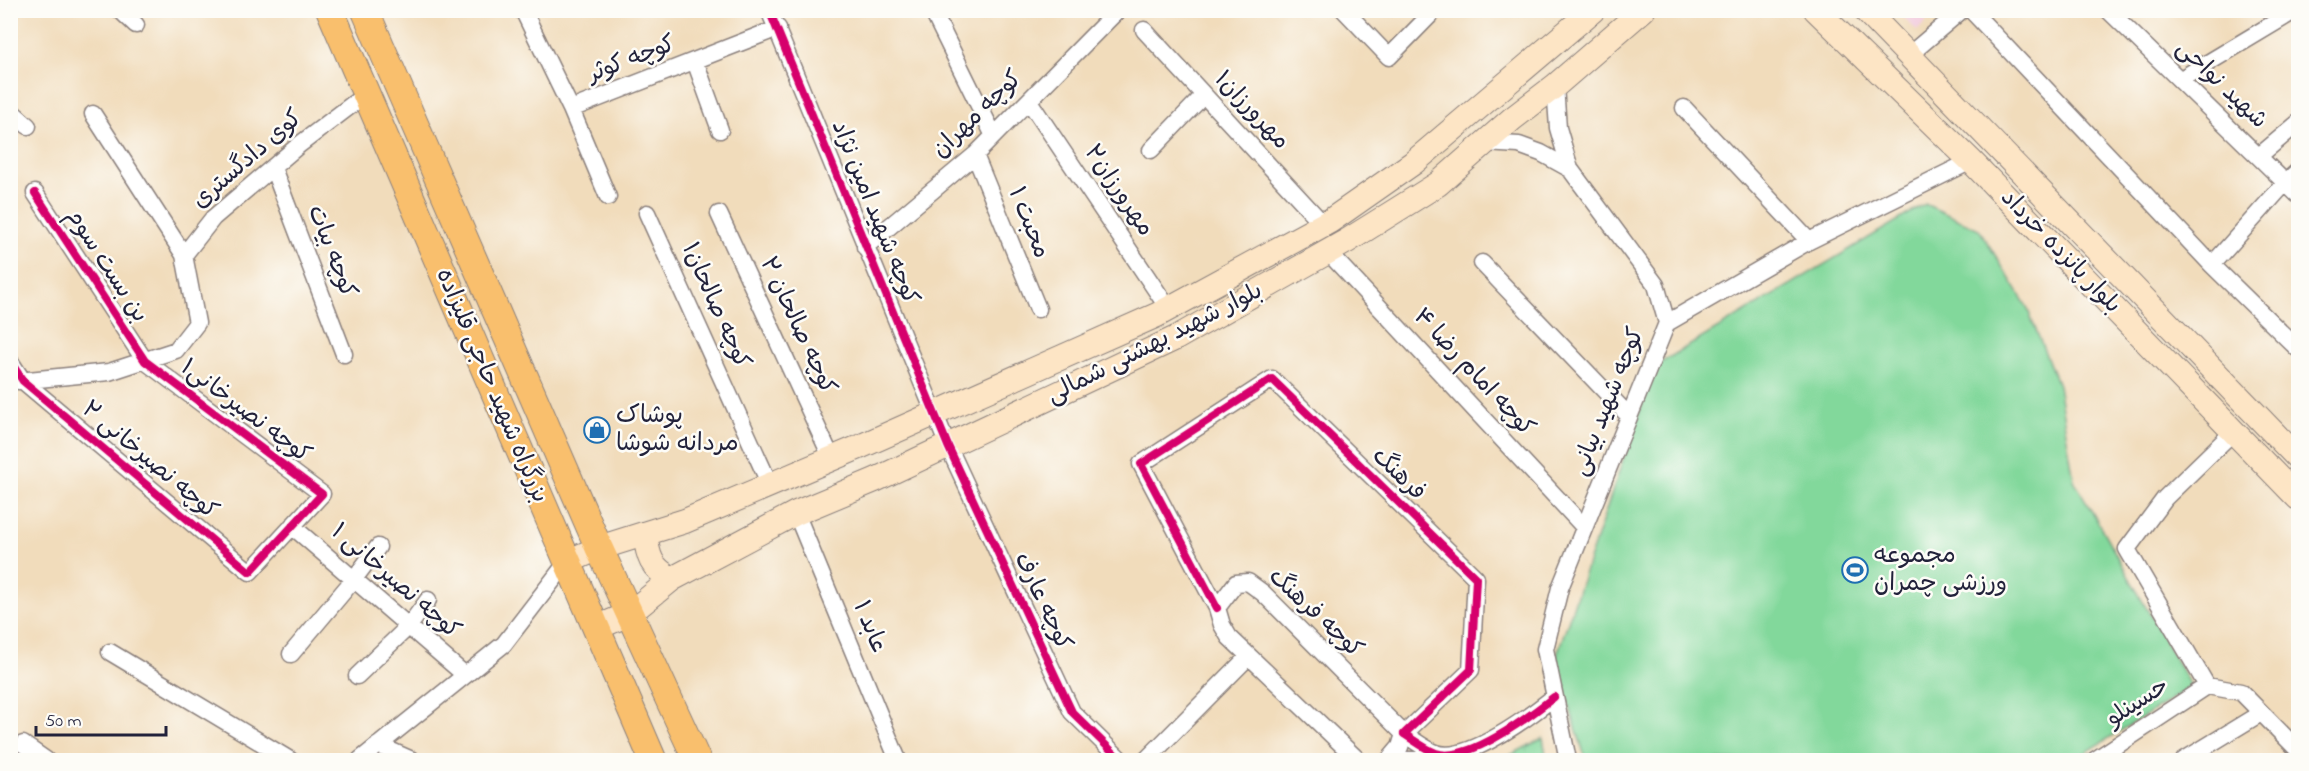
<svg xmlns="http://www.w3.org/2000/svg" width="2309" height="771" viewBox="0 0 2309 771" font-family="'Indie Flower','Playpen Sans Arabic',sans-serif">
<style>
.built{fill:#f3cfe0}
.park{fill:url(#park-crowns);stroke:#527d6b;stroke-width:1.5}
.pitch{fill:#82d89b;stroke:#527d6b;stroke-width:1.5}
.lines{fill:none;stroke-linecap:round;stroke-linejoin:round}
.minor-casing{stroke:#8a7f7b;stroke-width:19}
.secondary-casing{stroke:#8a7f7b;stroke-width:26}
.trunk-casing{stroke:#8a7f7b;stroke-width:29}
.minor{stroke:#fff;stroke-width:16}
.secondary{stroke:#fde5c5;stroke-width:24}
.trunk{stroke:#f9bf6d;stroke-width:27}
.cycleway-casing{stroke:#fdfcf7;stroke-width:11}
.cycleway{stroke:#d6006c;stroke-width:8}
.labels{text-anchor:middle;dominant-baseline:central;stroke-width:5;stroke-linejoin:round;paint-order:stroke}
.street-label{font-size:24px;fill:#22223b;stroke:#fdfcf7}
.poi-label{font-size:24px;fill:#22223b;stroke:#fdfcf7;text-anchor:start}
</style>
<defs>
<pattern id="park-crowns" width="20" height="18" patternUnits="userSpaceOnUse" patternTransform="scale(1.5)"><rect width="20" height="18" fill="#82d89b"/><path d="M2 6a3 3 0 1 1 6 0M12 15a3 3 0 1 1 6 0" fill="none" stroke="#70b986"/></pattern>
</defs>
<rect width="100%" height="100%" fill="#fdfcf7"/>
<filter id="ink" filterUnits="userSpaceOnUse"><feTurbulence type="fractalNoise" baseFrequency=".0167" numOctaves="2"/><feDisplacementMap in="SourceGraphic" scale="12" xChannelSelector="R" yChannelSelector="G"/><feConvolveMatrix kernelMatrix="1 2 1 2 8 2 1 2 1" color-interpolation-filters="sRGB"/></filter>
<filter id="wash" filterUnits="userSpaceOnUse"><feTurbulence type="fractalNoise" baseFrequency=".008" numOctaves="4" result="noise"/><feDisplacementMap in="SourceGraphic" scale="24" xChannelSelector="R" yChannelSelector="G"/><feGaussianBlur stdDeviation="1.35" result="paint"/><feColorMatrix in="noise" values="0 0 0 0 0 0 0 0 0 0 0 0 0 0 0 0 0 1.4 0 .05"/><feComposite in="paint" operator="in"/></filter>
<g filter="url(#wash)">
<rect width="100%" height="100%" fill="#f1dcbb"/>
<path class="built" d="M1898 11H1936L1917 31Z"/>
<path class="park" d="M1543 738 1547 760H1501Z"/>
<path class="pitch" d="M1925 204 1979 229 2026 305 2058 385 2074 480 2191 687 2074 760H1586L1555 660 1655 366Z"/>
</g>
<g filter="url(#ink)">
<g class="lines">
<g class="minor-casing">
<path id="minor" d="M120 10 136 25
M523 10 571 109 608 197
M769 10 948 446 1072 712 1121 760
M932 10 994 136
M1344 10 1389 57 1435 10
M1971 10 2212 265 2298 349
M2108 10 2298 195
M1144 30 1323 224
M1909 55 1962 10
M695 61 720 130
M2181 79 2296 10
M1555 86 1558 128 1570 169 1656 285 1667 323
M1029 101 1168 308
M1684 108 1809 241
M571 109 778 28
M10 110 28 126
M93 114 184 255
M1484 143 1519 145 1541 153 1570 169
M1151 150 1204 95
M975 155 1038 309
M2259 156 2298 123
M273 168 344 354
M647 213 770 485
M719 214 832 459
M865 247 975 155 1118 10
M1328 252 1584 527
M1482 263 1629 416
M2212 265 2286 182 2298 171
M10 361 23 381 250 572 322 494 145 361 35 193
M18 381 109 372 176 350 197 323 184 255 213 218 299 145 366 94
M796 513 898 760
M292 526 465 675
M1217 608 1141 464 1272 379 1476 578 1471 670 1404 734C1414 740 1425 749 1436 753 1467 764 1530 716 1554 697
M110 652 290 760
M291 654 354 579 378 547
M357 676 409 626 428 600
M2207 686 2127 549 2165 498 2234 431
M2207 686 2241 692 2298 750
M23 744 46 760
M378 745 412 760
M360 760 504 644 567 562
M1146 760 1249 656
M1358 760 1229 637 1222 625 1217 608 1236 583 1248 582 1263 593 1404 734 1400 747 1389 760
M1389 760H1426
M1568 760 1545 649 1560 588 1667 323 1809 241 1971 161
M2095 760 2207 686
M2184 760 2261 713"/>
</g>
<g class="secondary-casing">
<path id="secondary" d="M1816 10 1971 161 2298 498
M1865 10 2298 458
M645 534C648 557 651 568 672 579
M567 562 599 548 685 521 857 448 1157 315 1330 221 1413 163 1593 10
M596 628 629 614 672 579 796 513 875 480 1176 338 1347 241 1438 184 1512 119 1555 86 1643 10"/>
</g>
<g class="trunk-casing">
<path id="trunk" d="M330 10 653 760
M365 10 599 548 697 760"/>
</g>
<use href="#minor" class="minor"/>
<use href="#secondary" class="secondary"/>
<use href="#trunk" class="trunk"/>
<g class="cycleway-casing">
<path id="cycleway" d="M769 10 948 446 1072 712 1121 760
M10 361 23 381 250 572 322 494 145 361 35 193
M1217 608 1141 464 1272 379 1476 578 1471 670 1404 734C1414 740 1425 749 1436 753 1467 764 1530 716 1554 697"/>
</g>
<use href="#cycleway" class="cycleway"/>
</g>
</g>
<defs>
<g id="shop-ring" transform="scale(1.35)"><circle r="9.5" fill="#fdfcf7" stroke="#1f6fb2" stroke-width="1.5"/><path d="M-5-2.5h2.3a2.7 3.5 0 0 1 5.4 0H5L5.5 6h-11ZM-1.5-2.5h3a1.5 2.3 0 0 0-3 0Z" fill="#1f6fb2"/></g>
<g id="stadium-ring" transform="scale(1.35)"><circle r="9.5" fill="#fdfcf7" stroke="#1f6fb2" stroke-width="1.5"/><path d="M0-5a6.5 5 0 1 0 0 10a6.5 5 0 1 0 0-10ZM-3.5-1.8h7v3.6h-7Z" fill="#1f6fb2"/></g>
</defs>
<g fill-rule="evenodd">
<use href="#shop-ring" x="597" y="430"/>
<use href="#stadium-ring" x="1855" y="570"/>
</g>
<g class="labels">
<g class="street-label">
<text transform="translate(632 60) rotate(-21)">کوچه کوثر</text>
<text transform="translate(2221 85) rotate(44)">شهید نواحی</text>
<text transform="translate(1251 111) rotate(47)">مهرورزان۱</text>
<text transform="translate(978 115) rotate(-44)">کوچه مهران</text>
<text transform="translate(248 160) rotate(-41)">کوی دادگستری</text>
<text transform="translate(1118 191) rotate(56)">مهرورزان۲</text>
<text transform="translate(874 213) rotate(68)">کوچه شهید امین نژاد</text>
<text transform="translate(1028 223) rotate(68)">محبت ۱</text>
<text transform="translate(331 252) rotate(69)">کوچه بیات</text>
<text transform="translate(2060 252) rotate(46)">بلوار پانزده خرداد</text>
<text transform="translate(106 266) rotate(57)">بن بست سوم</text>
<text transform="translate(715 306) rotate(66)">کوچه صالحان۱</text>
<text transform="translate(797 326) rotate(65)">کوچه صالحان ۲</text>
<text transform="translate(1155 344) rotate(-27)">بلوار شهید بهشتی شمالی</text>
<text transform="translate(1473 373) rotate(47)">کوچه امام رضا ۴</text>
<text transform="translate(491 386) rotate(67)">بزرگراه شهید حاجی قلیزاده</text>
<text transform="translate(1609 402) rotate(-68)">کوچه شهید بیانی</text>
<text transform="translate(245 412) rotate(37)">کوچه نصیرخانی۱</text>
<text transform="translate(149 461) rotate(40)">کوچه نصیرخانی ۲</text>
<text transform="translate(1398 475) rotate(44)">فرهنگ</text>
<text transform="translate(395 582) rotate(41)">کوچه نصیرخانی ۱</text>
<text transform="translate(1042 602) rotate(65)">کوچه عارف</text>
<text transform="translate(1315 614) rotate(43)">کوچه فرهنگ</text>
<text transform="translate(869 627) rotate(68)">عابد ۱</text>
<text transform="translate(2138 703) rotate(-33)">حسینلو</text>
</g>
<g class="poi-label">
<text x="616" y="416">پوشاک<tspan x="616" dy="28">مردانه شوشا</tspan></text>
<text x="1874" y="556">مجموعه<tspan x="1874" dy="28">ورزشی چمران</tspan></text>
</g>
</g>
<rect width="2309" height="771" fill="none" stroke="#fdfcf7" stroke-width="36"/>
<path d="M36 726v9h130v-9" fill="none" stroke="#22223b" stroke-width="3"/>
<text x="45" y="726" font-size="18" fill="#22223b" stroke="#fdfcf7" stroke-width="4.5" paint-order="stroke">50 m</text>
</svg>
